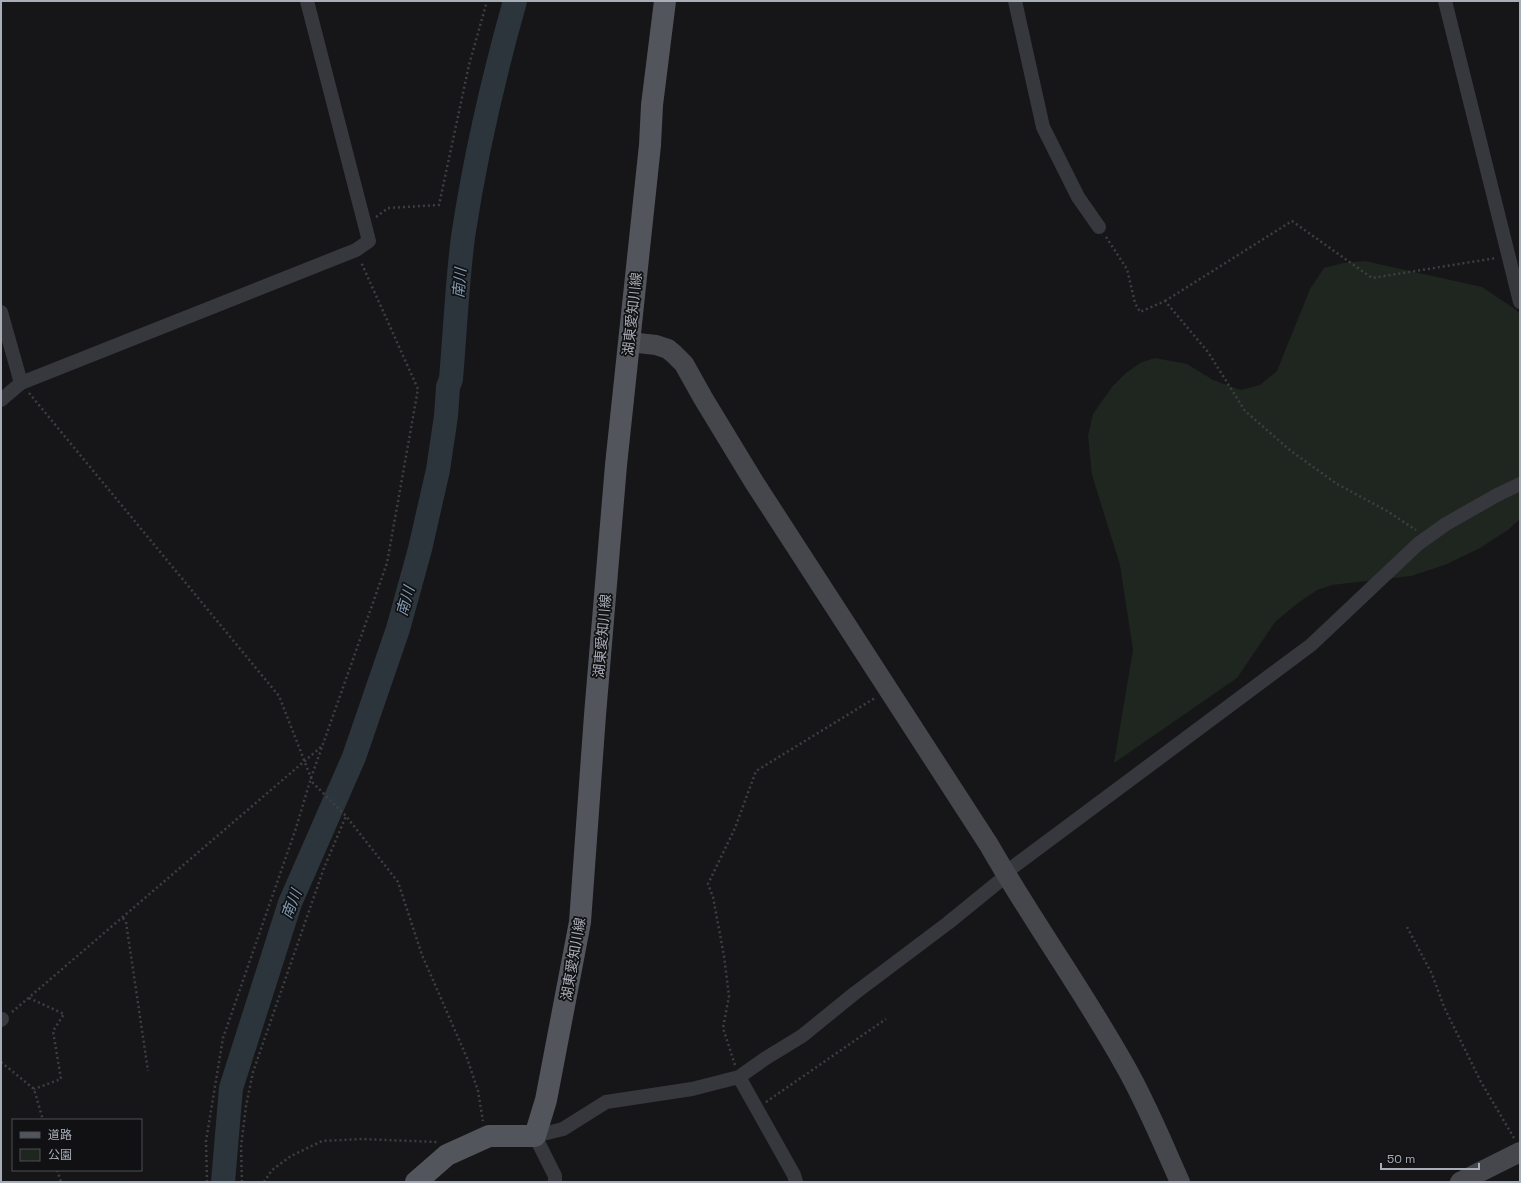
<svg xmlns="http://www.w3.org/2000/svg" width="1521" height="1183" viewBox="0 0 1521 1183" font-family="'Space Grotesk','Noto Sans JP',sans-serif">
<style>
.green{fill:#1e261f}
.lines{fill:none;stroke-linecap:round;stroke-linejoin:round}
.river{stroke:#2c353c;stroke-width:24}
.path{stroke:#3d3f44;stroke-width:2.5;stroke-dasharray:2 3;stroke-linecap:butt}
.street{stroke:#37383d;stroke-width:14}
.secondary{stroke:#45474d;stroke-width:20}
.primary{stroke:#53555c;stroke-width:22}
.labels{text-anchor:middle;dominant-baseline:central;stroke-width:3.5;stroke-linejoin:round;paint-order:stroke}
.street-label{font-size:14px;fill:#a8adb8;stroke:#111113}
.water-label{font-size:15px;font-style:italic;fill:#7f9bb3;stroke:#111113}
</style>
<rect width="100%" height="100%" fill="#161618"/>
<path class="green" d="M1365 261 1482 287 1515 309 1520 314V519L1508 530 1480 548 1447 564 1411 576 1332 585 1317 590 1298 603 1275 622 1237 678 1114 763 1133 650 1120 565 1092 475 1088 436 1093 414 1112 387 1126 373 1140 363 1155 358 1187 364 1213 380 1241 390 1260 385 1277 371 1310 289 1324 268 1343 263Z"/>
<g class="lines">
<path class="river" d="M223 1182 231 1088 290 903 354 757 398 629 420 549 438 470 446 416 448 387 451 379C455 332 457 284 463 237 475 157 493 79 515 1"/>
<path class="path" d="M376 217 388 208 439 205 469 65 487 1
M1106 237 1127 269 1135 303 1140 312 1165 301 1208 352 1245 411 1291 451 1337 484 1387 511 1416 530
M1165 301 1292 221 1372 278 1496 258
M29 393 279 696 313 783 346 816 398 882 422 955 467 1058 478 1091 483 1121
M123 918 126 922 148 1071
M1407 927 1432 974 1444 1007 1481 1082 1514 1138
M29 998 64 1014 53 1031 61 1079 34 1089
M12 1012 321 747
M1 1062 34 1089 43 1120
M735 1065 723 1028 729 996 724 956 713 897 708 884 735 828 756 771 875 698
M766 1102 886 1019
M57 1170 61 1182
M207 1182 206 1141 223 1038 295 831 311 778 387 563 418 389 361 262
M242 1182 241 1147 246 1106 253 1072 324 868 346 816
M264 1182 272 1170 291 1156 322 1141 362 1139 437 1142"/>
<path class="street" d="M1015 1 1043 127 1078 197 1099 227
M1445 1 1520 302
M1 312 21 383
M1 400 21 383 356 250 369 241 307 1
M1005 873 1311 645 1418 544 1446 524 1497 495 1520 484
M1 1020 2 1019
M739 1077 794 1175 796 1182
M555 1182V1176L535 1136 563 1129 606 1102 692 1089 739 1077 766 1058 802 1036 855 993 948 923 1007 875"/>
<path class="secondary" d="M629 342 656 345 668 349 674 354 684 364 703 398 754 482 989 845C1031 919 1082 989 1124 1064 1146 1102 1162 1142 1180 1182
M1460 1182 1520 1152"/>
<path class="primary" d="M416 1182 447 1155 489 1136H535L546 1100 580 922 595 715 616 465 650 145 652 105 665 1"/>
</g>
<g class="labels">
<g class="street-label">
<text transform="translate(632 314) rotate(-84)">湖東愛知川線</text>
<text transform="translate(602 636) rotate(-85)">湖東愛知川線</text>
<text transform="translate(573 959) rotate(-80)">湖東愛知川線</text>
</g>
<g class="water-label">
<text transform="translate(459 283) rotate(-85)">南川</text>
<text transform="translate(405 601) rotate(-74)">南川</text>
<text transform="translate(291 904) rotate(-69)">南川</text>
</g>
</g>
<rect width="1521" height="1183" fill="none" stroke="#a8adb8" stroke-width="4"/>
<rect x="12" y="1119" width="130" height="52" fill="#111113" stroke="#4d4f55"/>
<rect x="20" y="1132" width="20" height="6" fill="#53555c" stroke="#4d4f55"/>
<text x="48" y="1139" font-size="12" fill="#a8adb8">道路</text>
<rect x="20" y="1149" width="20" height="12" fill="#1e261f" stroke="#4d4f55"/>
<text x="48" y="1159" font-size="12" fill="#a8adb8">公園</text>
<path d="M1381 1163v6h98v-6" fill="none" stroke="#a8adb8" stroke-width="2"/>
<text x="1387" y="1163" font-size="12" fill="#a8adb8" stroke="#111113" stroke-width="3" paint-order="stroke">50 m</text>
</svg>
